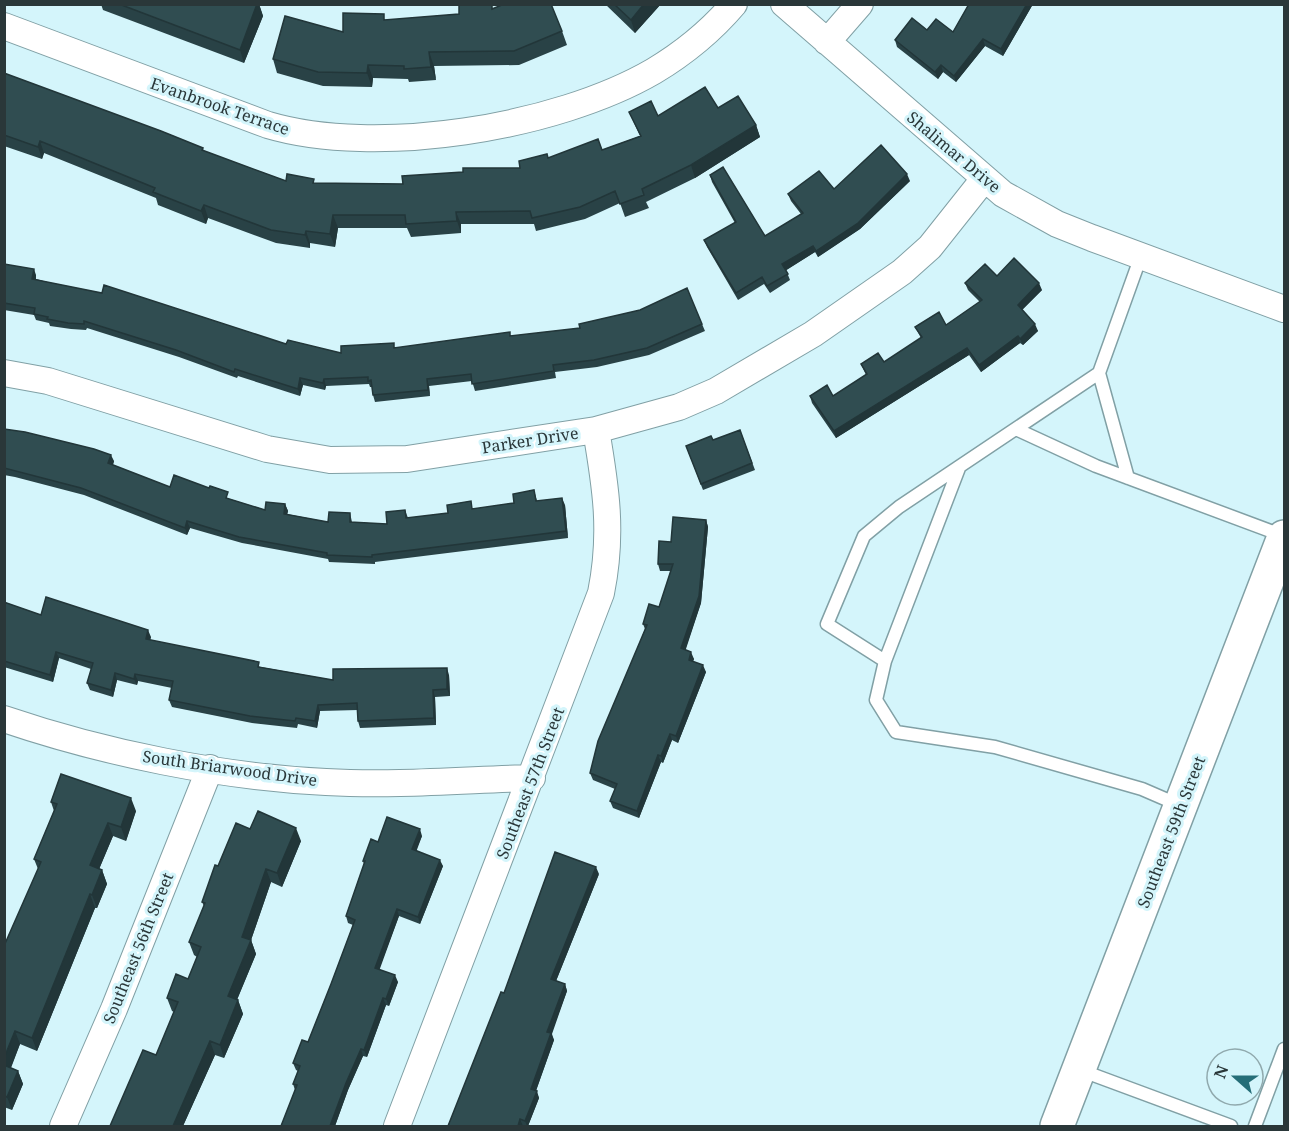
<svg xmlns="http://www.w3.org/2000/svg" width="1289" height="1131" viewBox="0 0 1289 1131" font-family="'Noto Serif',serif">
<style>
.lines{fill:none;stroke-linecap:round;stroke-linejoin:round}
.lane-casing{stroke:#81a0a5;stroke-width:15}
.street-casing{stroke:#81a0a5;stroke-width:28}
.secondary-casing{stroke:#81a0a5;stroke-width:36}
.lane{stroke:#fff;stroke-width:12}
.street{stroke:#fff;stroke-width:26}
.secondary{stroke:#fff;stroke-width:33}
.wall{fill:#294246}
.shaded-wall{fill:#223639}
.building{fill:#304d51;stroke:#223639;stroke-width:1.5}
.labels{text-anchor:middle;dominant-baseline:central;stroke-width:6;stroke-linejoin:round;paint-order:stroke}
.street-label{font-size:16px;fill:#2a3739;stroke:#d4f5fb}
</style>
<rect width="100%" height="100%" fill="#d4f5fb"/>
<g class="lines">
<g class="lane-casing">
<path id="lane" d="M1099 373 1128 478
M1018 430 1096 466 1284 536
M959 468 885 661 827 624 864 536 899 507 1099 373 1141 256
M885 661 876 700 896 732 995 747 1142 789 1179 805
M1080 1070 1231 1126
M1255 1126 1284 1049"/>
</g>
<g class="street-casing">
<path id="street" d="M784 4 1003 194 1057 224 1092 238 1284 309
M4 26 268 125C376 157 556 128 654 71 684 53 711 31 734 4
M827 42 860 4
M4 373 48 381 267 449 330 460 407 459 596 430 679 407 716 391 813 334 902 272 930 247 984 179
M4 719C104 753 222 777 326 782 394 786 464 780 532 778
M63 1126 114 1009 210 768
M397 1126 601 593C613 534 606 488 596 430"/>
</g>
<g class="secondary-casing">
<path id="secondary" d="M1057 1126 1284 537"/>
</g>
<use href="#lane" class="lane"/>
<use href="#street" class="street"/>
<use href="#secondary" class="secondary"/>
</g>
<path class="wall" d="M101 4H259L263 16 244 63 103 10Z
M605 4H661L635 33Z
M969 4H1033L1003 56 985 46 956 82 943 72 938 79 897 47 895 40 927 30 953 32Z
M495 8 562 31 567 45 519 65 434 66 436 80 409 82 408 79 373 78 372 87 323 86 277 73 273 59 343 32 386 20 459 14Z
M4 73 203 148 204 151 286 181 315 183 403 184 520 168 548 158 602 150 640 136 629 112 658 116 718 108 756 125 760 137 695 178 646 202 649 208 625 217 620 203 585 219 536 231 534 224H461V233L411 237 407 228H338L335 247 310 243V248L276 243 208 218 206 224 158 205 156 198 44 153 42 159 4 146Z
M710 175 765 236 801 214 791 201 788 194 910 181 860 229 818 257 815 252 786 270 790 280 770 293 764 284 738 300 707 247 704 240 735 223 712 182Z
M4 264 36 275V279L286 344 341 353 511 336 702 324 705 331 649 355 597 367 555 372 556 378 475 391 472 381 429 386 430 396 375 402 373 395 372 387H370L369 384 326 386 325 390 303 385 300 396 238 376 237 378 179 357 87 328 86 330 71 329 50 326 49 323 36 320 34 315 4 310Z
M997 276 1042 290 1022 310 1038 331 1023 345 1020 343 981 372 969 355 836 438 812 403 810 396H833L866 375 861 364 884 362 921 338 915 327 946 325 980 302 968 290 965 283Z
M4 429 114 461 113 465 170 487 230 499 265 510 285 504 288 511 287 514 328 522 350 513 352 522 387 524 405 510 408 518 448 513 514 503 534 490 537 501 565 505 568 538 375 562V564L329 562 328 559 242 543 190 528 187 535 84 495 15 477 4 475Z
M740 430 755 470 703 490 686 446 713 440Z
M706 520 708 527 701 603 685 650 694 659 693 661 706 672 678 743 672 740 663 763 661 762 639 818 613 808 610 801 615 789 593 780 590 773 645 629 643 624 659 607 671 571H660L658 564 671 542Z
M4 602 41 615 151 637 150 640 261 667 333 680 449 675 450 696 435 697 436 725 360 728 358 721V710L320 711 317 728 298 724 297 728 252 723 172 707 169 700 172 688 138 681 137 685 117 680 113 697 90 690 87 683 91 669 59 658 53 682 4 667Z
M51 802 136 811 126 841 113 836 99 869 102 870 107 884 97 908H95L37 1051 20 1044 11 1068 18 1071 23 1084 12 1110 4 1107V946L38 869 34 859 54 811Z
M250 829 301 841 282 887 271 882 251 940 256 954 237 1000H238L243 1014 224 1058 215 1055 183 1126H110L156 1055 174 1012 172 1011 167 998 188 979 197 957 194 955 189 942 204 906 202 902 218 866Z
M422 836 416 850 443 866 420 924 399 916 379 969 398 982 389 1006 386 1005 367 1057 363 1056 348 1090 335 1126H281L295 1090 293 1084 298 1071 296 1070 293 1063 308 1042 331 984 353 925 348 923 346 916 364 864 363 861 378 842Z
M599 874 556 981 565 984 567 991 551 1034 554 1040 536 1091 539 1098 528 1126H448L504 993Z"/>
<path class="shaded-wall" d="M257 4H259L263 16 244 63 240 50Z
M644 4H661L635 33 631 20Z
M1027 4H1033L1003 56 1001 49Z
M983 39 985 46 956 82 954 76Z
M429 52 434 66 436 80 431 67Z
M368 65 373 78 372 87 367 73Z
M941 65 943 72 938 79 935 72Z
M756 125 760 137 695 178 691 165Z
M40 141 44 153 42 159 38 147Z
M907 174 910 181 860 229 818 257 816 251Z
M204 205 208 218 206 224 201 211Z
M456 212 461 224V233L457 221Z
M333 215 338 228 335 247 330 234Z
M306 231 310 243V248L305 235Z
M813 246 815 252 785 271 782 264Z
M34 269 36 275 35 286 32 279Z
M1039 283 1042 290 1020 312 1018 305Z
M1035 324 1038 331 1023 345 1020 339Z
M1018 336 1020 343 981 372 979 365Z
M967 348 969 355 836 438 834 431Z
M300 378 303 385 300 396 298 389Z
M324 379 326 386 325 390 323 383Z
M427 379 429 386 430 396 428 390Z
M111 455 114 461 111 470 108 463Z
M562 498 565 505 568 538 566 531Z
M285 504 288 511 286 520 284 514Z
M706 520 708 527 701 603 684 655 681 648Z
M187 521 190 528 187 535 185 528Z
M148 630 151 637 148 646 146 639Z
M56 652 59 658 53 682 50 675Z
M691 652 694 659 691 666 689 660Z
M703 665 706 672 678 743 676 736Z
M447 668 449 675 450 696 447 689Z
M115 673 117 680 113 697 111 690Z
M135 674 138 681 137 685 134 679Z
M433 690 435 697 436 725 434 718Z
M318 705 320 711 317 728 315 721Z
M670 734 672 740 663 763 661 756Z
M658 755 661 762 639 818 637 811Z
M131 798 136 811 126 841 121 827Z
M108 823 113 836 95 879 90 865Z
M296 828 301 841 282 887 277 873Z
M420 829 422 836 415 855 412 849Z
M440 860 443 866 420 924 418 917Z
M596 867 599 874 554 986 551 979Z
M266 869 271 882 250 943 251 940 256 954 233 1009 228 996 242 937Z
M102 870 107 884 97 908 92 895Z
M90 894 95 908 37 1051 32 1038Z
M397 909 399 916 378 974 375 968Z
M395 975 398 982 389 1006 386 999Z
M565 984 567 991 552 1034 554 1040 534 1096 531 1089 547 1032Z
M383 998 386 1005 367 1057 364 1050Z
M238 1000 243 1014 224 1058 220 1045Z
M15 1031 20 1044 7 1077 4 1071V1058Z
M210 1041 215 1055 183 1126H173L186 1096Z
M361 1049 363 1056 348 1090 335 1126H330L346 1083Z
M18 1071 23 1084 12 1110 7 1097Z
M537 1091 539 1098 528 1126H527L525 1121Z
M520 1119 523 1126H518Z"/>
<path class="building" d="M119 4H257L240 50Z
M459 4H492V9L504 4H551L562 31 514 51 429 52 431 67 404 69V66L368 65 367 73 318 72 273 59 285 16 343 32V13L384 14V20L459 14Z
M614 4H644L631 20Z
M969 4H1027L1001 49 983 39 954 76 941 65 935 72 895 40 912 18 927 30 936 19 953 32Z
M4 73 161 131 203 148 202 150 286 181 287 174 314 179 313 183 403 184 402 176 463 172V168H520L519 161 547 154 548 158 598 139 602 150 641 136 629 112 651 101 658 116 705 87 718 108 738 96 756 125 691 165 642 189 644 195 620 204 615 191 580 207 532 218 530 211 456 212 457 221 406 224 405 215H333L330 234 306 231 305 235 271 230 204 205 201 211 153 192 155 188 40 141 38 147 4 135Z
M881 145 907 174 858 223 816 251 813 246 782 264 788 274 767 286 762 277 736 293 704 240 736 222 710 175 723 167 765 236 803 213 788 194 819 171 834 189Z
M1014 258 1039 283 1018 305 1035 324 1020 339 1018 336 979 365 967 348 834 431 810 396 827 385 833 396 867 374 861 364 878 353 884 362 922 337 915 327 939 312 946 325 982 300 965 283 985 264 997 276Z
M4 264 34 269 32 279 102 293 104 285 286 344 288 340 341 353V346L394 343V348L510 332V336L580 328 579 324 640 310 687 288 702 324 647 348 594 360 553 365 554 371 472 384 471 374 427 379 428 390 373 395 371 380 368 381V377L324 379 323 383 300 378 298 389 235 369 234 372 176 350 84 321V324L68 323 47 319 48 317 34 314 35 308 4 303Z
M4 429 25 432 94 449 111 455 108 463 170 487 174 475 209 488 210 486 228 492 226 498 265 510 266 502 285 504 284 514 328 522 329 512 350 513V522L387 524 386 512 405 510 406 518 448 513 447 505 471 501 472 509 514 503 513 494 534 490 536 501 562 498 566 531 372 555V557L327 555V553L239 537 187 521 185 528 81 488 4 468Z
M740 430 752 463 701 484 686 446 711 436 713 440Z
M673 517 706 520 699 596 681 648 691 652 689 660 703 665 676 736 670 734 661 756 658 755 637 811 610 801 617 784 590 773 598 741 647 625 643 624 649 604 659 607 673 564H658L659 541 671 542Z
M46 597 148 630 146 639 259 662 258 667 333 680V669L447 668V689L433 690 434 718 358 721 357 703 318 705 315 721 296 718 295 721 250 716 169 700 173 681 135 674 134 679 115 673 111 690 87 683 93 663 56 652 50 675 4 661V602L41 615Z
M61 774 131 798 121 827 108 823 90 865 102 870 92 895 90 894 32 1038 15 1031 4 1058V946L41 862 34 859 57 804 51 802Z
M258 811 296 828 277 873 266 869 242 937 251 940 228 996 238 1000 220 1045 210 1041 186 1096 173 1126H110L143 1050 156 1055 178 1002 167 998 176 974 188 979 201 947 189 942 205 903 202 902 215 865 218 866 236 823 250 829Z
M387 817 420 829 412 849 440 860 418 917 397 909 375 968 395 975 386 999 383 998 364 1050 361 1049 346 1083 330 1126H281L297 1085 293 1084 300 1066 293 1063 302 1040 308 1042 331 984 355 920 346 916 365 861H363L371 839 378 842Z
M555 852 596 867 551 979 565 984 547 1032 551 1033 531 1089 537 1091 525 1121 520 1119 518 1126H448L501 992 504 993Z
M4 1065 18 1071 7 1097 4 1095Z"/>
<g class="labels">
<g class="street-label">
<text transform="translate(220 106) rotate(19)">Evanbrook Terrace</text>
<text transform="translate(954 152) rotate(40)">Shalimar Drive</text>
<text transform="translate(530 440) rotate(-9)">Parker Drive</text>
<text transform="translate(230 768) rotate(8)">South Briarwood Drive</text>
<text transform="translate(530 783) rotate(-69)">Southeast 57th Street</text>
<text transform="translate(1171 832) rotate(-69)">Southeast 59th Street</text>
<text transform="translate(138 948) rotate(-68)">Southeast 56th Street</text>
</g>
</g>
<rect width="1289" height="1131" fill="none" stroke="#2a3739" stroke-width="12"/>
<g transform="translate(1235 1077) rotate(291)"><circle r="28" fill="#d4f5fb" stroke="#90a9ad" stroke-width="1.5"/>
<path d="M0-4.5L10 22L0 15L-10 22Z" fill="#256e78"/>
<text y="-9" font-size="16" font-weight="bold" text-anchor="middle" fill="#2a3739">N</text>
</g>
</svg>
